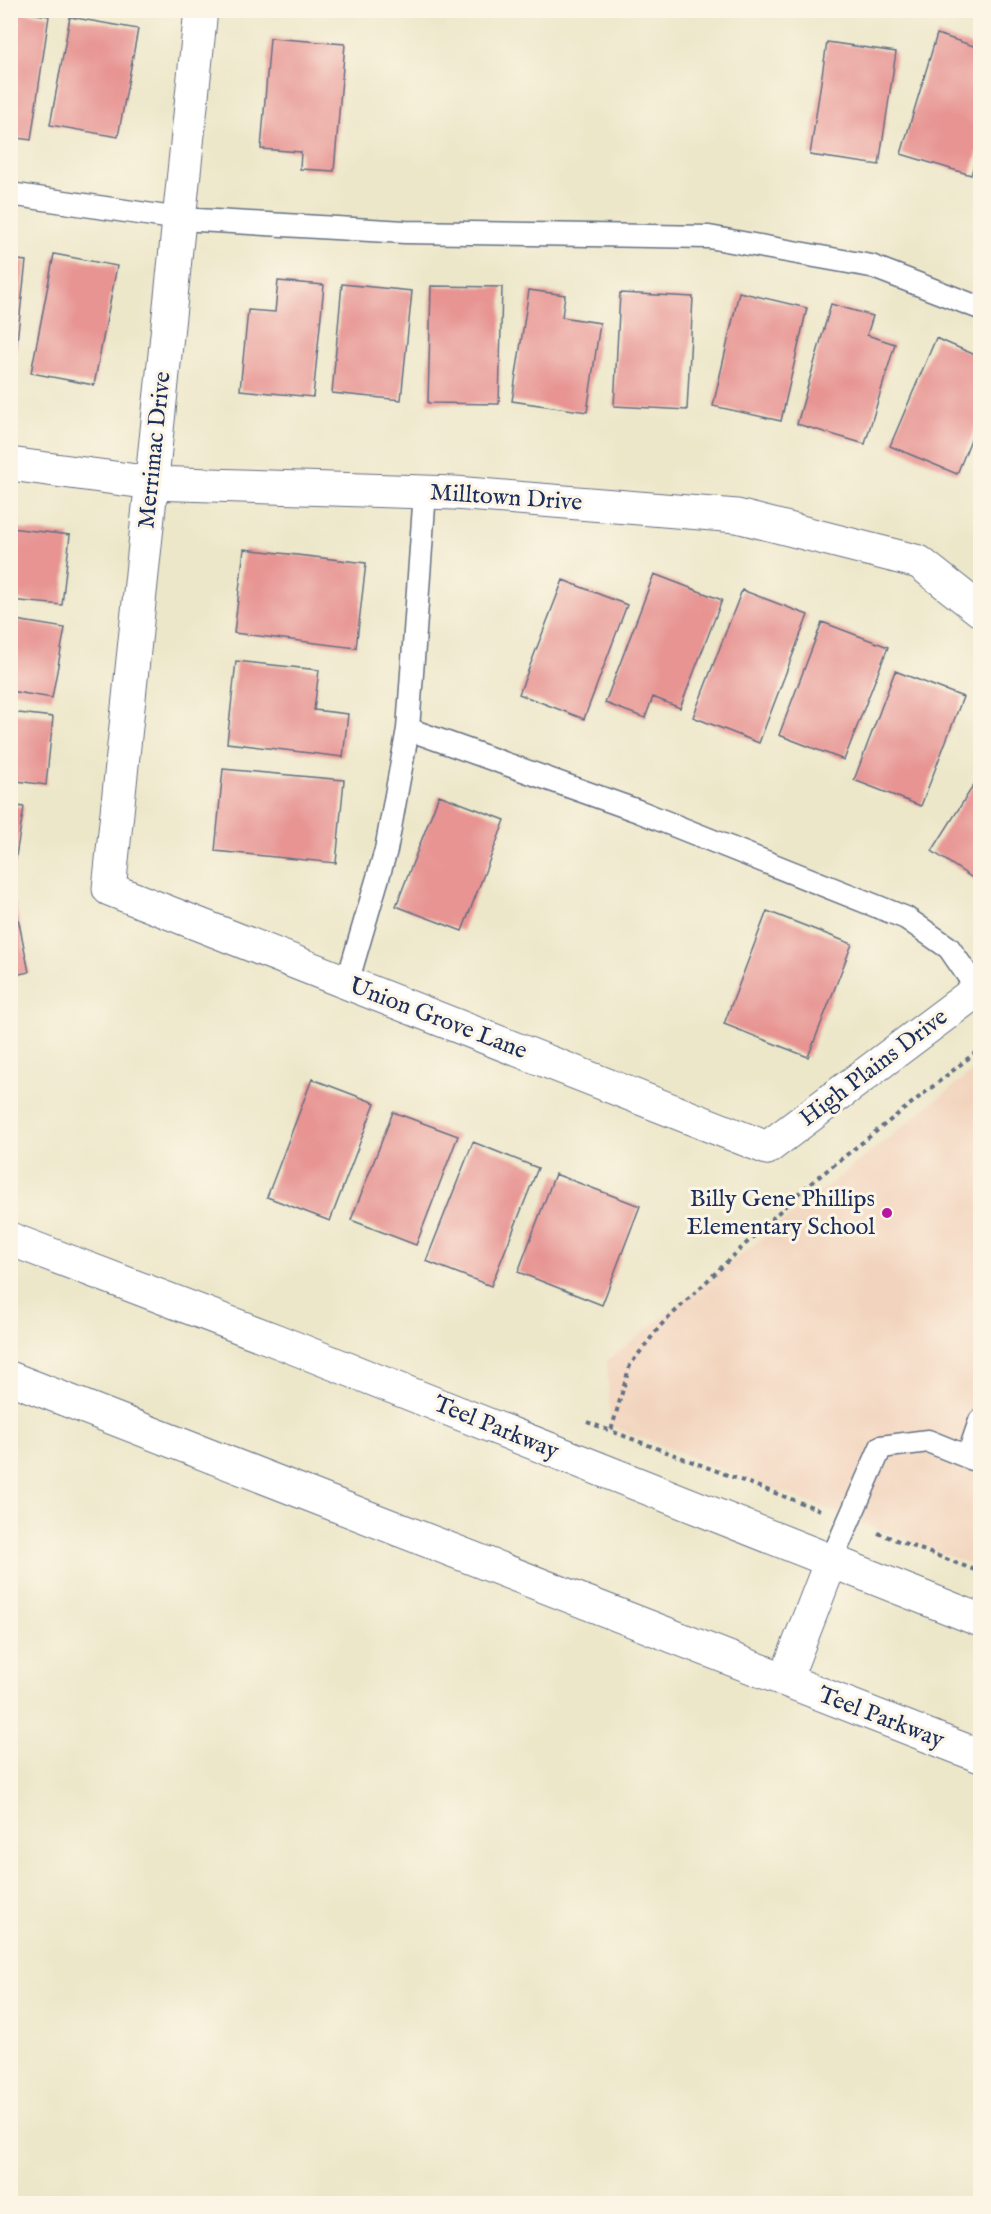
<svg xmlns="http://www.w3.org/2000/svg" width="991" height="2214" viewBox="0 0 991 2214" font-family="'IM FELL English',serif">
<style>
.built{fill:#f2d4be}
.building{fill:#e79493}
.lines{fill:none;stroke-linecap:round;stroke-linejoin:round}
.lane-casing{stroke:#646f84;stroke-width:25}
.street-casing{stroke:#646f84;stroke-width:35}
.secondary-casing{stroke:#646f84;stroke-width:35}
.path{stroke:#646f84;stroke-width:4;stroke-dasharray:4.5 4.5;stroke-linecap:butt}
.lane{stroke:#fff;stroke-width:22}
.street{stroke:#fff;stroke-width:33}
.secondary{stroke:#fff;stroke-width:33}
.poi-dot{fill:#b5179e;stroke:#fcf5e5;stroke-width:2}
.labels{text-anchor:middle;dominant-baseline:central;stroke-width:6;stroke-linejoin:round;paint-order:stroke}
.street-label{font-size:24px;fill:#1b2f5e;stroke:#fcf5e5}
.poi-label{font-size:24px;fill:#1b2f5e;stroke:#fcf5e5;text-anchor:end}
</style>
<rect width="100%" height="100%" fill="#fcf5e5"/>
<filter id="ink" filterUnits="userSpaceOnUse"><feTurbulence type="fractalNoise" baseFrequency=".0167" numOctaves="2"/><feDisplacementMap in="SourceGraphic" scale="12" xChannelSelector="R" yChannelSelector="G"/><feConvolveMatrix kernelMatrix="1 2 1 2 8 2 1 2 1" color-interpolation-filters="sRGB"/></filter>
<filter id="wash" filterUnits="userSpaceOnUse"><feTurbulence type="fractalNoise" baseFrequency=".008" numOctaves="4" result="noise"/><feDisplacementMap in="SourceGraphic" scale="24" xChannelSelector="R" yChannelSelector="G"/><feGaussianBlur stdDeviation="1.35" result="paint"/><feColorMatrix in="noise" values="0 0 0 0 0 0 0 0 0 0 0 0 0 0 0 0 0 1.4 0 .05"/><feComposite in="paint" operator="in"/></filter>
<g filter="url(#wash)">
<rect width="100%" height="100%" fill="#ede7ca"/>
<path class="built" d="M980 1065V1568L610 1426 607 1361Z"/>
<g id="blocks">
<path class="building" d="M10 10 49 16 31 140 10 137Z
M70 17 138 29 118 137 50 125Z
M937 34 980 48V145L971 175 901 154Z
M270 38 345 44 334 171 300 169 301 152 261 149Z
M827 42 896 52 879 165 810 155Z
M54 254 117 266 94 385 31 373Z
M10 259 26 261 14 368H10Z
M278 281 324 285 313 397 240 390 248 310 275 312Z
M342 284 412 291 401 400 332 393Z
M431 286 502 287 499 404 428 403Z
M529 290 565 295 562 317 600 323 587 412 512 401Z
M739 292 807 308 781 421 713 406Z
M620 293 693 297 687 410 614 406Z
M831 304 873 316 867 335 895 344 865 444 797 424Z
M936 338 980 357V417L957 474 890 446Z
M10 528 70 535 62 605 10 600Z
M244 549 366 563 356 648 234 633Z
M654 574 722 600 680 708 653 697 645 718 605 703Z
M563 580 627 605 584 719 519 694Z
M742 590 808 615 759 743 693 717Z
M10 619 65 628 52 698 10 691Z
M822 622 888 647 844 760 779 735Z
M236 661 319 670 314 710 348 714 343 757 227 743Z
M895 671 963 697 921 806 854 780Z
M10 712 53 717 46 785 10 780Z
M223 769 344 780 336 863 215 851Z
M980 775V883L932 851Z
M439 795 505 820 462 931 396 906Z
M10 805 24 807 12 880H10Z
M15 903 29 972 10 976V904Z
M767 911 852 944 808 1057 724 1024Z
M312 1079 375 1103 330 1221 267 1197Z
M393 1112 458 1136 416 1245 351 1220Z
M473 1142 538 1168 491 1286 426 1261Z
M555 1174 640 1206 602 1305 518 1272Z"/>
</g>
</g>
<g filter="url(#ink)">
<use href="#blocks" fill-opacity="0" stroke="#646f84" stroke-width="1.5"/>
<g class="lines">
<g class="lane-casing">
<path id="lane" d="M10 194 180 219 405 232 709 237 871 266 980 308
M408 729 638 811 906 918 949 948 978 990
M347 983 386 850 408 729 425 492
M968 1456 980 1421
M831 1561 881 1447 928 1441 980 1462"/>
</g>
<g class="street-casing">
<path id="street" d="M201 10 109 889 767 1148 980 988
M10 464 152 483 455 493 737 516 919 562 980 610"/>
</g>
<g class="secondary-casing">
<path id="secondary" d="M10 1239 277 1341 980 1620
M10 1378 980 1756
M785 1680 831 1561"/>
</g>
<path class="path" d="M587 1422 611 1431
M820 1510 611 1431 630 1365 660 1326 801 1191 980 1049
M878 1533 980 1572"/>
<use href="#lane" class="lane"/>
<use href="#street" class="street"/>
<use href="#secondary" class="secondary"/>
</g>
</g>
<circle class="poi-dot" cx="887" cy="1213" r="6"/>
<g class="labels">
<g class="street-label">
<text transform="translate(155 450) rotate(-84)">Merrimac Drive</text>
<text transform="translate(506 498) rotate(4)">Milltown Drive</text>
<text transform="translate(438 1019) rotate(21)">Union Grove Lane</text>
<text transform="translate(874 1068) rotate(-37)">High Plains Drive</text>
<text transform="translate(496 1428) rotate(22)">Teel Parkway</text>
<text transform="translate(881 1718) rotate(21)">Teel Parkway</text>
</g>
<g class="poi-label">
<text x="875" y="1199">Billy Gene Phillips<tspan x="875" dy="28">Elementary School</tspan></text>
</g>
</g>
<rect width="991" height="2214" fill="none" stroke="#fcf5e5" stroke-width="36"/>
</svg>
